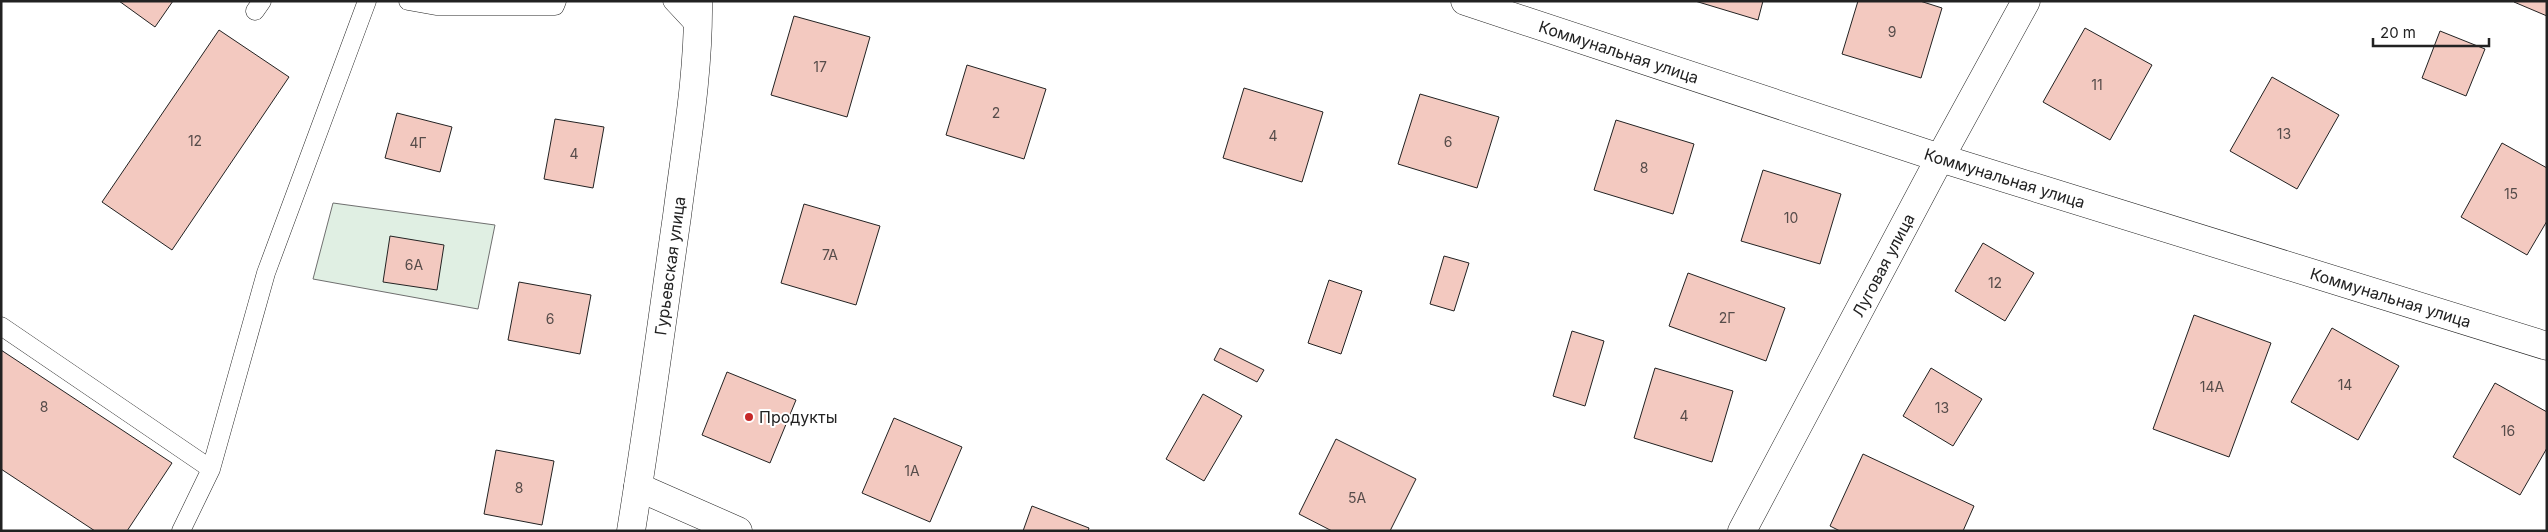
<svg xmlns="http://www.w3.org/2000/svg" width="2548" height="532" viewBox="0 0 2548 532" font-family="Inter,sans-serif">
<style>
.green{fill:#e0efe3;stroke:#6f6f6f}
.building{fill:#f3c9c0;stroke:#222}
.lines{fill:none;stroke-linecap:round;stroke-linejoin:round}
.lane-casing{stroke:#222;stroke-width:19}
.street-casing{stroke:#222;stroke-width:29}
.secondary-casing{stroke:#222;stroke-width:29}
.lane{stroke:#fff;stroke-width:18}
.street{stroke:#fff;stroke-width:28}
.secondary{stroke:#fff;stroke-width:28}
.poi-dot{fill:#c62828;stroke:#fff;stroke-width:2}
.labels{text-anchor:middle;dominant-baseline:central;stroke-width:4;stroke-linejoin:round;paint-order:stroke}
.number-label{font-size:14px;fill:#564c4a}
.street-label{font-size:16px;fill:#222;stroke:#fff}
.poi-label{font-size:16px;fill:#222;stroke:#fff;text-anchor:start}
</style>
<rect width="100%" height="100%" fill="#fff"/>
<path class="green" d="M333 203 495 225 478 309 313 279Z"/>
<path class="building" d="M119 1H173L155 27Z
M1695 1H1763L1758 20Z
M1858 1H1920L1942 8 1921 78 1842 54Z
M2515 1H2547V16L2514 2Z
M794 16 870 37 847 117 771 95Z
M2085 28 2152 65 2110 140 2043 102Z
M219 30 289 77 172 250 102 202Z
M2440 31 2485 49 2466 96 2422 78Z
M967 65 1046 89 1024 159 946 135Z
M2272 77 2339 115 2297 189 2230 151Z
M1244 88 1323 112 1302 182 1223 158Z
M1420 94 1499 117 1477 188 1398 164Z
M397 113 452 127 440 172 385 158Z
M555 119 604 127 593 188 544 179Z
M1616 120 1694 144 1673 214 1594 190Z
M2502 143 2547 168V221L2527 255 2461 217Z
M1763 170 1841 194 1820 264 1741 241Z
M804 204 880 226 856 305 781 283Z
M390 236 444 245 437 290 383 282Z
M1983 243 2034 273 2005 321 1955 291Z
M1444 256 1469 263 1454 311 1430 304Z
M1688 273 1785 308 1766 361 1669 326Z
M1329 280 1362 291 1341 354 1308 343Z
M519 282 591 295 580 354 508 340Z
M2194 315 2271 343 2229 457 2153 429Z
M2332 328 2399 366 2358 440 2291 402Z
M1572 331 1604 341 1585 406 1553 396Z
M1220 348 1264 370 1257 382 1214 360Z
M1 350 172 463 127 531H95L1 469Z
M1655 368 1733 391 1712 462 1634 438Z
M1931 368 1982 399 1953 446 1903 416Z
M727 372 796 400 770 463 702 435Z
M2495 383 2547 412V448L2520 495 2453 457Z
M1203 394 1242 416 1204 481 1166 459Z
M894 418 962 447 930 522 862 493Z
M1336 439 1416 479 1390 531H1332L1299 514Z
M496 450 554 461 542 525 484 514Z
M1863 454 1974 506 1963 531H1840L1830 526Z
M1032 506 1089 528 1088 531H1023Z"/>
<g class="lines">
<g class="lane-casing">
<path id="lane" d="M408 1 436 6H555L557 1
M672 1 699 30
M255 11 262 1
M1 326 211 469
M181 531 211 469 266 273 367 1"/>
</g>
<g class="street-casing">
<g id="street">
<path id="s1" d="M1465 1 1940 158 2547 346"/>
<path d="M638 487 738 531"/>
<path id="s2" d="M1742 531 1940 158 2026 1"/>
</g>
</g>
<g class="secondary-casing">
<g id="secondary">
<path id="s3" d="M631 531C648 426 662 321 677 216 686 145 699 73 698 1"/>
</g>
</g>
<use href="#lane" class="lane"/>
<use href="#street" class="street"/>
<use href="#secondary" class="secondary"/>
</g>
<circle class="poi-dot" cx="749" cy="417" r="5"/>
<g class="labels">
<g class="number-label">
<text x="1892" y="31">9</text>
<text x="820" y="66">17</text>
<text x="2097" y="84">11</text>
<text x="996" y="112">2</text>
<text x="2284" y="133">13</text>
<text x="1273" y="135">4</text>
<text x="195" y="140">12</text>
<text x="1448" y="141">6</text>
<text x="418" y="142">4Г</text>
<text x="574" y="153">4</text>
<text x="1644" y="167">8</text>
<text x="2511" y="193">15</text>
<text x="1791" y="217">10</text>
<text x="830" y="254">7А</text>
<text x="414" y="264">6А</text>
<text x="1995" y="282">12</text>
<text x="1727" y="317">2Г</text>
<text x="550" y="318">6</text>
<text x="2345" y="384">14</text>
<text x="2212" y="386">14А</text>
<text x="44" y="406">8</text>
<text x="1942" y="407">13</text>
<text x="1684" y="415">4</text>
<text x="2508" y="430">16</text>
<text x="912" y="470">1А</text>
<text x="519" y="487">8</text>
<text x="1357" y="497">5А</text>
</g>
<g class="street-label">
<text stroke="none"><textPath href="#s1" startOffset="162">Коммунальная улица</textPath></text>
<text stroke="none"><textPath href="#s1" startOffset="568">Коммунальная улица</textPath></text>
<text stroke="none"><textPath href="#s2" startOffset="301">Луговая улица</textPath></text>
<text stroke="none"><textPath href="#s3" startOffset="268">Гурьевская улица</textPath></text>
<text stroke="none"><textPath href="#s1" startOffset="972">Коммунальная улица</textPath></text>
</g>
<g class="poi-label">
<text x="759" y="417">Продукты</text>
</g>
</g>
<rect width="2548" height="532" fill="none" stroke="#222222" stroke-width="5"/>
<path d="M2373 38v8h116v-8" fill="none" stroke="#222222" stroke-width="2.5"/>
<text x="2380" y="38" font-size="15" fill="#222222" stroke="#ffffff" stroke-width="4" paint-order="stroke">20 m</text>
</svg>
